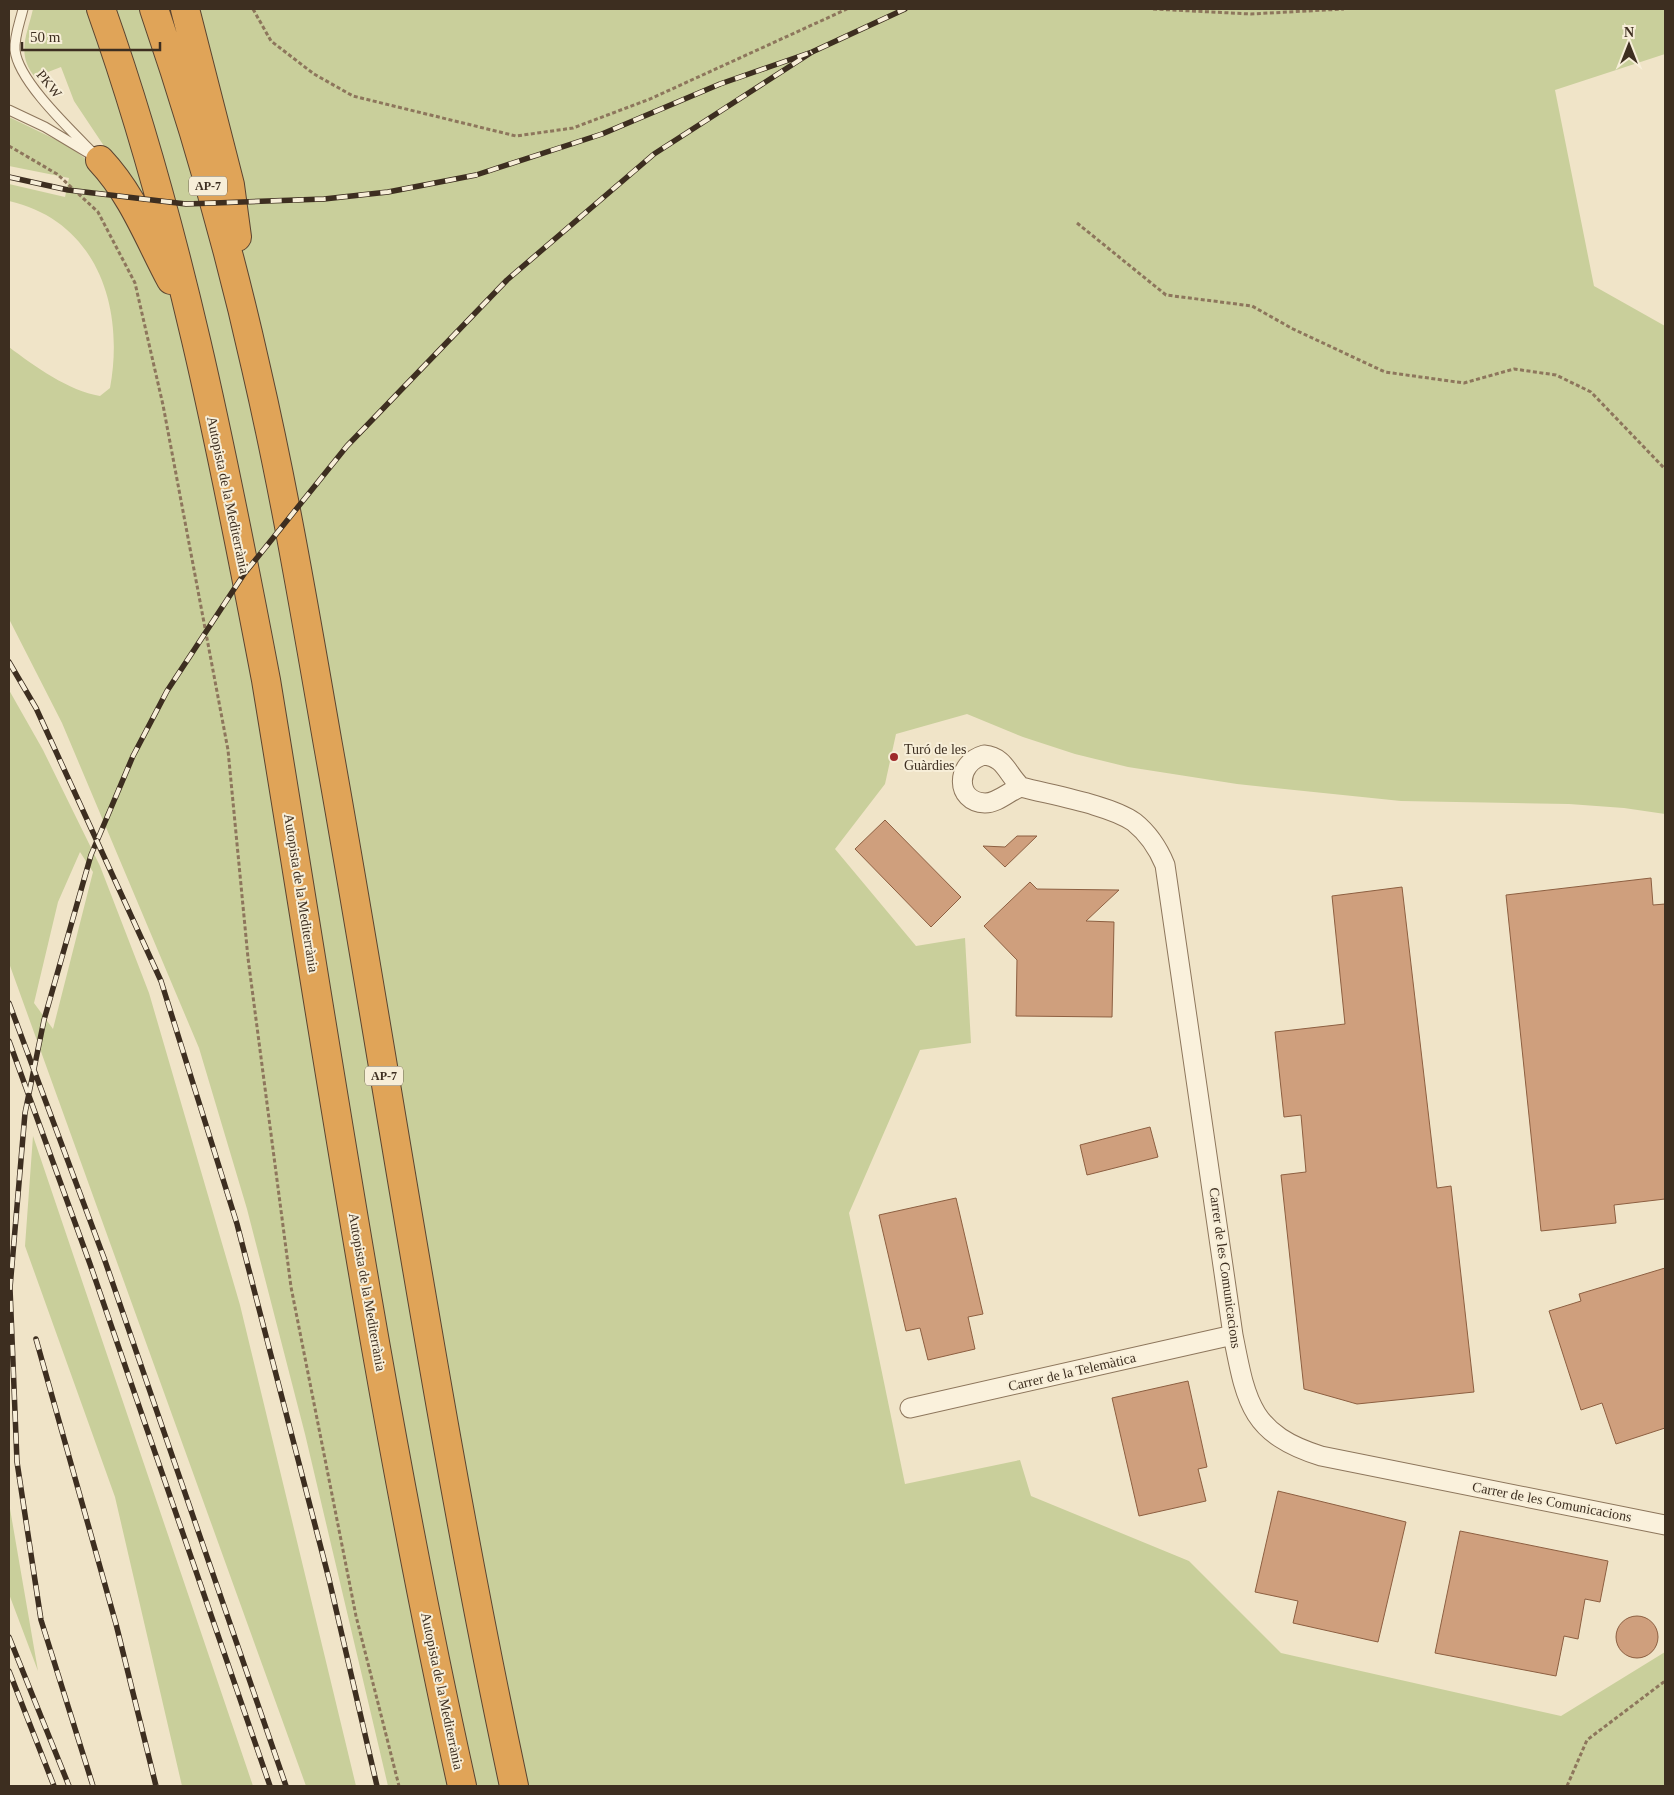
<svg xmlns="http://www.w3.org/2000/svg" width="1674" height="1795" viewBox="0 0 1674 1795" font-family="'Times New Roman',serif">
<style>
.green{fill:#c9cf9b;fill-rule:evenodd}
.building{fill:#cf9f7d;stroke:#8d5f41}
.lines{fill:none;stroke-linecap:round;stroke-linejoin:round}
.service-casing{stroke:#8d765c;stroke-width:11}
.minor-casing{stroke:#8d765c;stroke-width:21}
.motorway-casing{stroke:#5b4430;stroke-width:30}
.path{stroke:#8d765c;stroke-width:3;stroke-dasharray:4 2.5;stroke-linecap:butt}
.service{stroke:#faf1dc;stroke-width:9}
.minor{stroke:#faf1dc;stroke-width:19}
.motorway{stroke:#e0a458;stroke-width:28}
.rail-casing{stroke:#3d2e20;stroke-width:5.5}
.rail{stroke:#f7eed8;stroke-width:4;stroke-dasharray:11;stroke-linecap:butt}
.poi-dot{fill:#9e2a2b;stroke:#f7eed8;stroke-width:2}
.labels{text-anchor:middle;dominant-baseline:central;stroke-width:4;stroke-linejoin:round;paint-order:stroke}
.shield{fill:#f7eed8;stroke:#756857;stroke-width:1}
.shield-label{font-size:12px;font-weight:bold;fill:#3d2e20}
.street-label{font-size:14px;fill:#3d2e20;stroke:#f7eed8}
.poi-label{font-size:14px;fill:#3d2e20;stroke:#f7eed8;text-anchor:start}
</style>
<rect width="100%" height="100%" fill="#f0e4c8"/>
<path class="green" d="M33 9H1665V54L1555 90 1594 286 1665 326V814L1624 808 1569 804 1401 801 1237 784 1128 767 1075 754 1023 737 967 714 896 734 885 784 835 849 916 946 965 938 971 1043 920 1050 849 1213 905 1484 1020 1460 1031 1496 1189 1561 1281 1653 1561 1716 1665 1652V1786H388L305 1434 247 1209 199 1048 62 723 9 619V347C34 366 69 391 100 396L110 388C125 307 97 221 9 201V184L65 197 69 178 9 166V117L67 145 105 173 116 164 74 101 61 67 35 77C16 54 27 35 33 9Z
M9 690 43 750 100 866 149 993 240 1305 356 1786H306L9 963ZM80 852 93 872 53 1029 34 1003 58 902Z
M33 1136 253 1786H182L115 1497 25 1246Z
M9 1503 38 1671 9 1594Z"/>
<path class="building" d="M885 820 961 897 931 927 855 849Z
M1017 836H1037L1005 867 983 846 1005 847Z
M1651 878 1653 905 1665 904V1199L1614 1205 1616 1223 1541 1231 1506 895Z
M1030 882 1037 889 1119 890 1086 921 1114 922 1112 1017 1016 1016 1017 960 984 926Z
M1402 887 1437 1188 1451 1186 1474 1392 1357 1404 1304 1389 1281 1175 1306 1172 1301 1115 1284 1117 1275 1032 1345 1024 1332 896Z
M1150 1127 1158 1157 1087 1175 1080 1145Z
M956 1198 983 1314 968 1317 975 1349 928 1360 920 1328 906 1331 879 1215Z
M1665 1268V1428L1616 1444 1602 1403 1581 1410 1549 1311 1581 1301 1579 1294Z
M1188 1381 1207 1467 1198 1469 1206 1501 1139 1516 1112 1398Z
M1278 1491 1406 1522 1378 1642 1293 1623 1298 1601 1255 1592Z
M1460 1531 1608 1561 1600 1602 1585 1599 1578 1639 1564 1636 1556 1676 1435 1653Z
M1616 1637a21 21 0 1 1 42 0a21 21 0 1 1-42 0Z"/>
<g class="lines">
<g class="service-casing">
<path id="service" d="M23 9C20 22 14 37 15 50 18 82 75 134 98 158
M9 110 45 127 90 154"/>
</g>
<g class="minor-casing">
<path id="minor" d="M984 755C1005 757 1007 774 1021 787 1009 791 998 803 985 803 955 802 955 763 984 755Z
M1021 787C1051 795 1110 805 1134 822 1149 834 1158 848 1165 865L1233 1335C1246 1401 1250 1434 1321 1456L1665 1525
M910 1408 1233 1335"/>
</g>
<g class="motorway-casing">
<path id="motorway" d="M101 9C178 226 223 454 266 680 327 1050 381 1421 462 1786
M154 9C194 126 229 247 256 368 285 493 306 619 328 745 390 1092 440 1441 514 1786
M185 9 230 185 237 237
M100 160C133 195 149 239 171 280"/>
</g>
<path class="path" d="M253 9 271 41 314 74 353 96 516 136 573 128 650 99 847 9
M1153 9 1251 14 1344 9
M9 146 57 174 98 212 135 283 163 405 228 750 248 958 291 1287 356 1616 399 1786
M1077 223 1166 295 1252 306 1293 329 1385 372 1464 383 1514 369 1556 375 1591 392 1665 469
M1567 1786 1587 1740 1665 1681"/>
<use href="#service" class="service"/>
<use href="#minor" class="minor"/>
<use href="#motorway" class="motorway"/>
<g class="rail-casing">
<path id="rail" d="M9 177 68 190 186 204 324 199 388 192 476 175 602 134 720 84 812 52 905 9
M9 662 36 708 161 981 237 1224 329 1579 377 1786
M9 1003 104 1258 286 1786
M9 1041 90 1264 270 1786
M36 1339 116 1624 156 1786
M9 1637 69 1786
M9 1671 54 1786
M93 1786 41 1620 17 1462 10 1288 25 1113 44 1020 91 855 133 756 167 691 244 574 347 446 507 280 654 154 812 52"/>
</g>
<use href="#rail" class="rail"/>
</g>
<circle class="poi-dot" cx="894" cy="757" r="5"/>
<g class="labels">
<g class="shield">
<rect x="189" y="176.5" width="38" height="19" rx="4"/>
<rect x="365" y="1066.5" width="38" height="19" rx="4"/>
</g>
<g class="shield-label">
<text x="208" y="186">AP-7</text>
<text x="384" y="1076">AP-7</text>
</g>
<g class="street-label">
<text transform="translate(49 84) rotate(51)">PKW</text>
<text transform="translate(228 495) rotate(78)">Autopista de la Mediterrània</text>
<text transform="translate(301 893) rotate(81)">Autopista de la Mediterrània</text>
<text transform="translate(1225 1268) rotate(82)">Carrer de les Comunicacions</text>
<text transform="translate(367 1292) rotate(80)">Autopista de la Mediterrània</text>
<text transform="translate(1072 1372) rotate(-13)">Carrer de la Telemàtica</text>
<text transform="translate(1552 1502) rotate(11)">Carrer de les Comunicacions</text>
<text transform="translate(442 1691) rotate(78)">Autopista de la Mediterrània</text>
</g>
<g class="poi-label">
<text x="904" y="749">Turó de les<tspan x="904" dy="16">Guàrdies</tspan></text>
</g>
</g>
<rect width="1674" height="1795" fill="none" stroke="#3d2e20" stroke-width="20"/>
<g transform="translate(1629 45)" stroke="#f7eed8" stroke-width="4" paint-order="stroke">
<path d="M0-4L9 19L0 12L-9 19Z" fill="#3d2e20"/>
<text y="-8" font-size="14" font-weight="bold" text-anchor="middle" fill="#3d2e20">N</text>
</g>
<path d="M22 42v8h138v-8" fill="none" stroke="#3d2e20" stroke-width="2.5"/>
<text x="30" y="42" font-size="15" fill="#3d2e20" stroke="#f7eed8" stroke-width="4" paint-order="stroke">50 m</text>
</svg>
